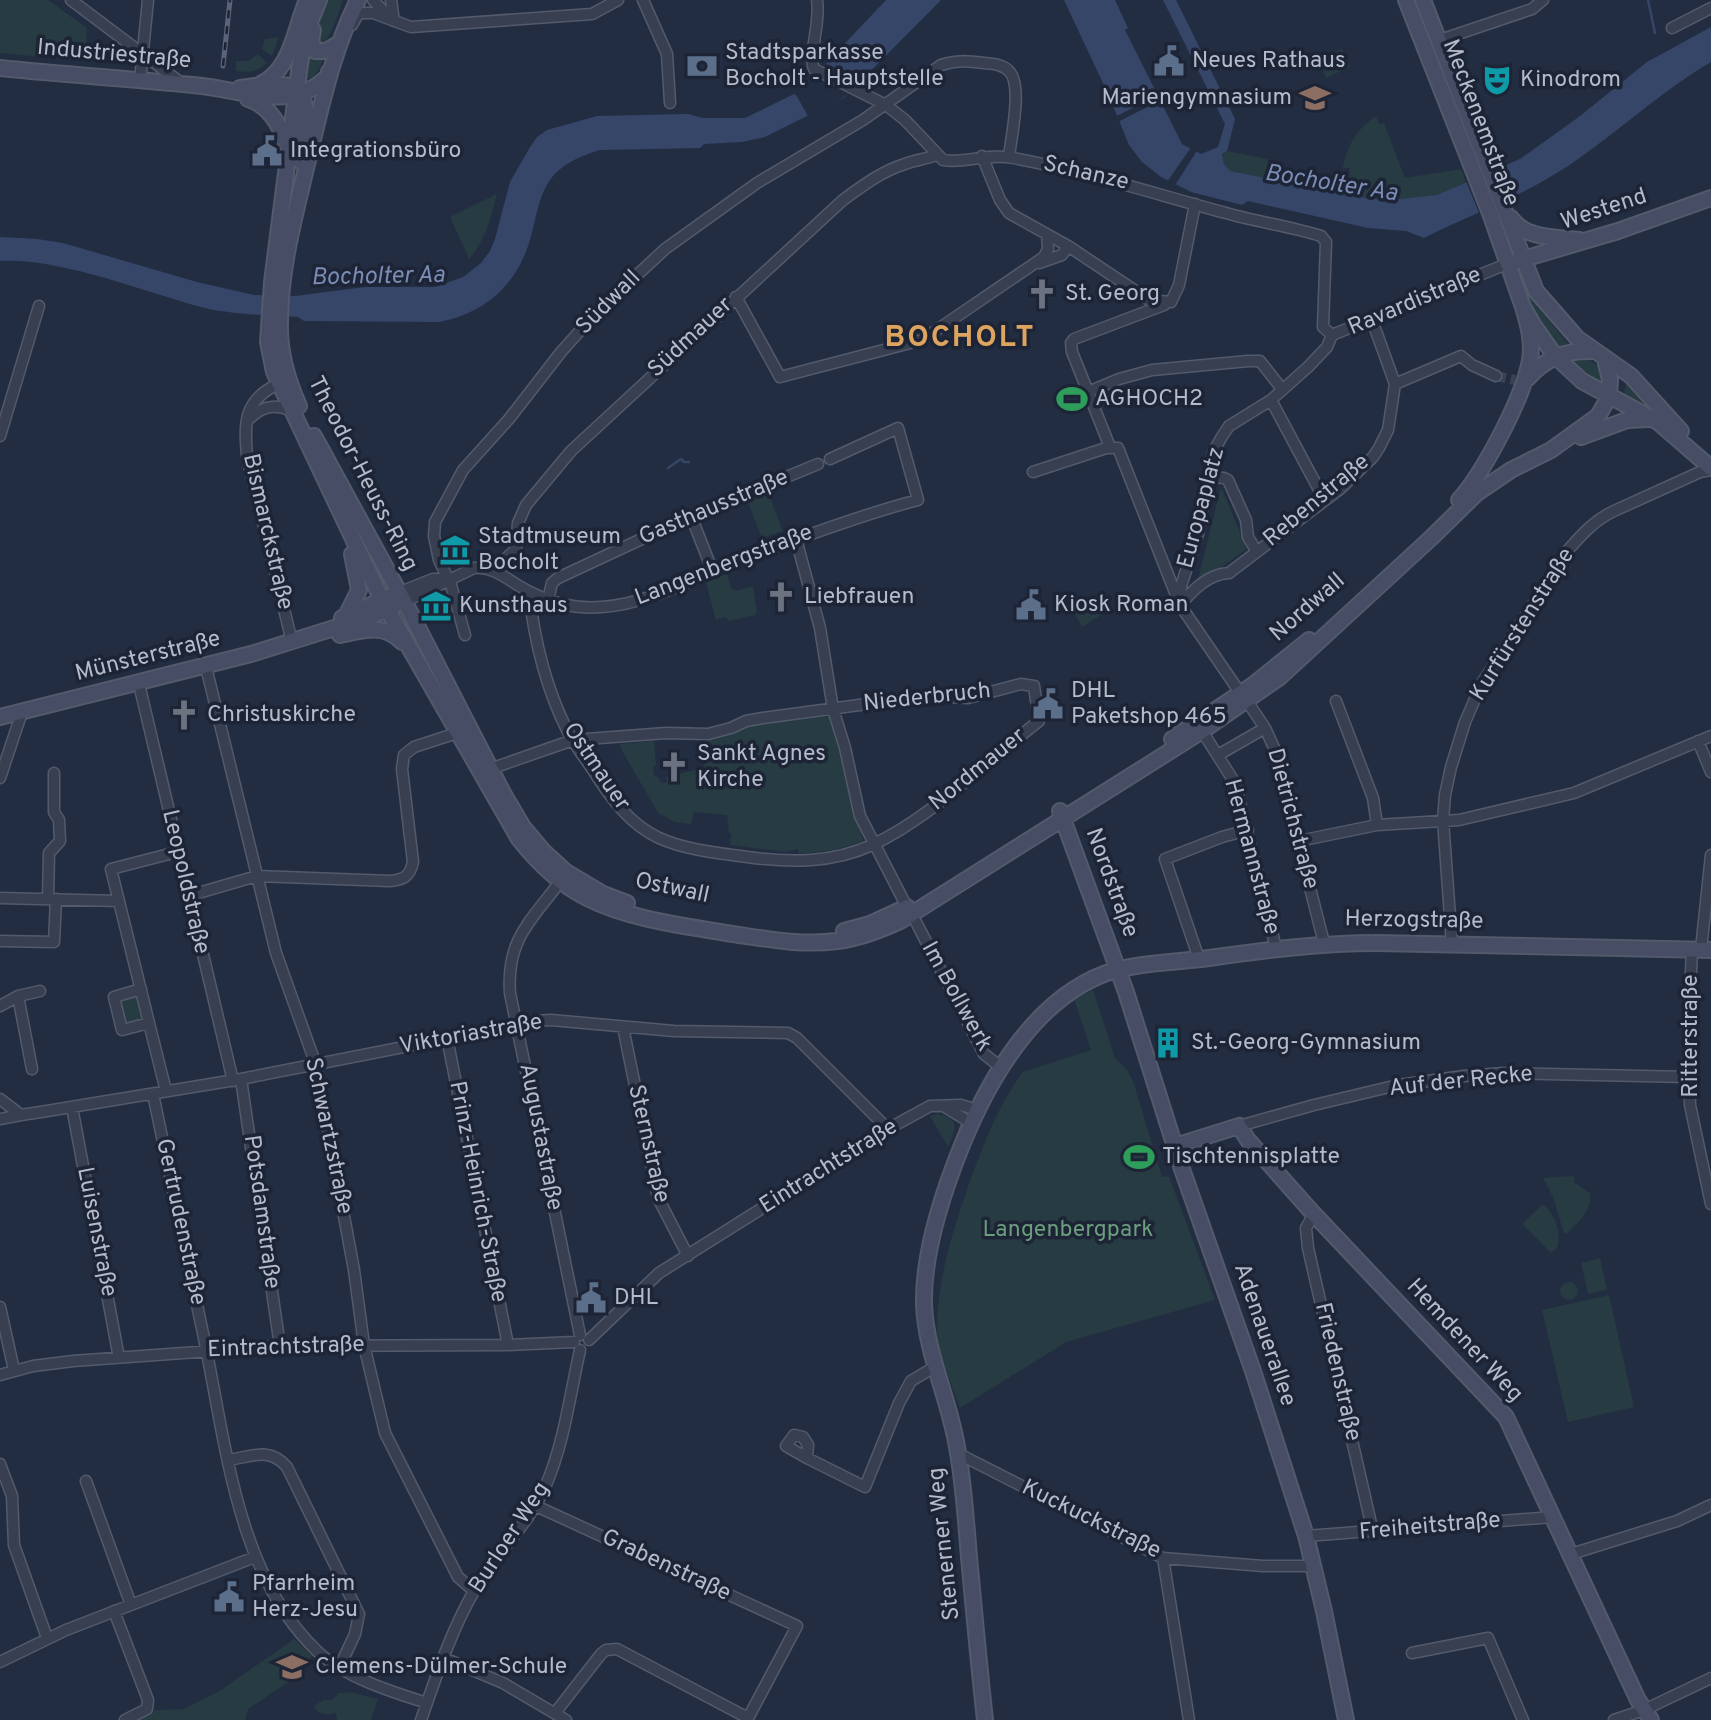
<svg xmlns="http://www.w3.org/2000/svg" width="1711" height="1720" viewBox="0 0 1711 1720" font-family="Overpass,sans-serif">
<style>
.green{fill:#263b42}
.water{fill:#364669}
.pier{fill:#232d41}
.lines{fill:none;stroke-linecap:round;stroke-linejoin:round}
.stream{stroke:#364669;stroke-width:2.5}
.street-tunnel{stroke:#394256;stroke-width:10;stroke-dasharray:10 5;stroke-linecap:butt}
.street-casing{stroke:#535a6b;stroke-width:13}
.secondary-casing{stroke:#535a6b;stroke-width:18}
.street{stroke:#383f51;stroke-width:10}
.secondary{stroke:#464d64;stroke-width:14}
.rail-casing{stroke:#5a6378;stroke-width:5}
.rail{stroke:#1d2436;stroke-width:2.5;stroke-dasharray:8;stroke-linecap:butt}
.labels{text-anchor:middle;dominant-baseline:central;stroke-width:7;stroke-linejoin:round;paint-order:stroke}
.poi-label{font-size:23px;fill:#b4bbcb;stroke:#1d2436;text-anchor:start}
.street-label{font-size:23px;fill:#b4bbcb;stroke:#1d2436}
.park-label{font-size:23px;fill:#6a9e7c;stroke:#1d2436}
.water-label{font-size:24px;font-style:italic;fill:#7a8db4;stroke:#1d2436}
.district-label{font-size:30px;font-weight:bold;letter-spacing:2px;fill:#dca45f;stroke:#1d2436}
</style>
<rect width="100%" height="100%" fill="#232d41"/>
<path class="green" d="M0 0H48L87 28 85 61 0 53Z
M326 0H343C338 13 332 40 319 45L316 36Z
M279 37 272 56 262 49 265 39Z
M1342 49 1350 67 1326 78 1318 59Z
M258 54 267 63C258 72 248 73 236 71V61H248Z
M306 56 323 60C319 69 316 78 305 80Z
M1376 116 1379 124 1384 123 1405 178 1461 169 1466 182C1457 186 1447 192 1437 195 1376 210 1291 183 1230 171L1224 164 1222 153 1227 151 1268 159 1267 173 1314 180 1322 183 1323 180 1347 188 1350 168H1343C1347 145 1357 129 1376 116Z
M497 194C491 218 486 240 469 259L450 217Z
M1523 281 1532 300 1568 344 1555 348 1538 322 1520 282Z
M1571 358 1588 359 1604 370 1605 377 1601 386 1581 374 1567 360Z
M1626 383 1650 408 1651 412 1623 399Z
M1221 487 1247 549 1197 584Z
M768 492 783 531 762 538 747 500Z
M727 574 731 588 736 591 753 586 757 612 755 615 729 621 725 617 716 620 706 582Z
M1103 593 1104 602 1109 610 1082 627 1075 614 1078 606 1093 600 1092 597Z
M829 716 863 841 834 850 799 854 798 849 785 852 730 845 731 834 729 833 727 815 694 812 691 824 675 822 658 813 621 749 620 744 654 741 656 764 653 767 654 775 659 778 661 783 667 782 666 777 704 768 709 736 742 727Z
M1093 990 1115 1058 1127 1070 1133 1081 1162 1177 1169 1176 1215 1300 1066 1342 960 1408C952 1384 938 1355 937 1330 937 1277 954 1227 971 1178 985 1141 999 1103 1023 1072L1091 1050 1074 999Z
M136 994 143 1018 126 1023 119 999Z
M937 1114C961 1118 956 1130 948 1147L930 1116Z
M1574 1176 1575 1183 1590 1193C1593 1210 1579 1221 1568 1233L1564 1234 1553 1197 1543 1178Z
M1543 1204C1555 1215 1562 1231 1557 1248L1551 1253 1522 1224Z
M1600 1258 1607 1290 1588 1294 1581 1263Z
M1560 1291a9 9 0 1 1 18 0a9 9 0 1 1-18 0Z
M1609 1295 1634 1407 1568 1422 1542 1310Z
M294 1639 312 1656 293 1679 248 1709 245 1720H136L156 1710 184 1709 221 1690Z
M350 1692 378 1699 371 1720H337L336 1713C326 1715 319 1715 314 1706L323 1700H333L338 1693Z"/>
<path class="water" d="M886 0H941L845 97 765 137 742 142 704 144 700 148 600 150C580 156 558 165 547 185 538 200 536 219 531 236 519 283 486 313 439 322L304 321 298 317C265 315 230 315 197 306 139 290 60 258 0 261V237L37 239 63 243 197 282 254 295 295 296 365 287H435L463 277 481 263 490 251 495 239 510 182 530 147 537 137 547 130 597 116 688 114 703 118H745L794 94 796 95Z
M1064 0H1115L1128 28 1125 30 1182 144 1201 154 1218 147 1225 124 1163 0H1176L1235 119 1227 151 1222 154 1224 164 1230 171 1373 199H1402L1437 195 1520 159 1580 116 1647 62 1711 27V62C1660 92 1617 133 1568 166 1523 196 1472 214 1424 238L1406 231 1368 228 1248 201 1242 205 1191 192 1161 177 1142 162 1129 145 1109 96Z"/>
<path class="pier" d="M825 63 865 84 809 118 795 93 819 73Z
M1158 95 1161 100 1118 122 1115 117Z
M1192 146 1198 149 1174 187 1167 182Z
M1502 162 1516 200 1480 215 1465 179Z"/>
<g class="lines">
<path class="stream" d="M1648 0 1655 33
M668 468 681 459 684 462H689"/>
<path class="street-tunnel" d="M1496 376 1515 380"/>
<g class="street-casing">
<path id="street" d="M71 0 180 82
M373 0 388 16
M391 0 394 21
M643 0 667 54 670 103
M817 0C821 22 808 55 814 69L886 105 905 120 943 160C963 164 988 153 1013 158 1085 171 1155 194 1226 213 1257 222 1290 226 1321 236L1326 242 1323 327 1332 335
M352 25 357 16 362 13H373L411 27 592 14 618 0
M1672 28 1711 8
M1440 40 1532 9 1543 0
M140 81 148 0
M982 156 1000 200 1009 213 1068 246 1149 300 1171 302
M1039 263 1062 255 1068 246
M736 297 780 377 922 340 1044 257 1048 249 1047 235
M1171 302 1179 285 1195 204
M1332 335 1509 263
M278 384C244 400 244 422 247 456L292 642
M1395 384 1461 356 1472 365 1496 376
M1088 392 1119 379 1152 370 1248 361H1260L1282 389
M1271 400 1324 499
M247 421C260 407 273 403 290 410
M0 436 39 306
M1110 447 1072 352 1071 343 1074 339 1164 305
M1033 472 1106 448H1118L1180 605 1241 694
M1209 477 1224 478 1228 480 1246 520 1248 537 1257 552
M691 516 713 572
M796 539 820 628 833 709 845 748 860 816 909 911
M495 569 516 549 518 523 526 505 571 451 843 200C862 186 882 171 905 164 915 160 926 159 937 155
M398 593 433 579H448
M548 600 552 583 558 578 691 516 818 464
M1180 601 1181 586 1198 534 1213 453 1221 438 1229 426 1271 400 1308 367 1327 347 1332 335
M404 602 474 568C497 566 510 583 530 592 553 604 577 609 602 607 648 604 690 580 732 562 751 554 772 548 792 541 833 526 875 511 918 500L898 428 830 459
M1180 605C1193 590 1208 574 1229 573L1340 489 1373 457 1379 448 1388 430 1395 384 1372 320
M465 635 451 585 439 560 434 536 435 522 463 470 509 419 561 352 594 315 665 249 757 183 863 120 941 65C956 60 968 61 984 63 993 64 1002 64 1009 71 1023 85 1011 137 1009 157
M206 667 276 953 316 1065 354 1270 364 1345 385 1433 458 1577 474 1591
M139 684 233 1081
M1247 701 1265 728 1275 750 1324 943
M1336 701 1373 798 1377 825
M1202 731 1235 783 1276 948
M1698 741 1711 772
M1218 755 1265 728
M490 769 573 740 666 733 708 734 731 728 746 721 763 718 926 696 968 698 1021 684 1034 686 1039 721C988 760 931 818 872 845 833 863 790 863 747 857 718 853 686 850 659 838 629 824 610 797 593 770 584 757 574 744 567 730 546 688 534 638 529 592
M0 778 22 712
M1299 841 1377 825 1459 820 1574 793 1711 736
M564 876C534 919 506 936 510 993L580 1335
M188 896 257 876 390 881C404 880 410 876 413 862L402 769 404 755 414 747 457 733
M0 898 119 901
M48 899 49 853 60 841 59 820 54 812V773
M916 922 984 1054 1002 1068
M0 941 54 942 56 899
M1452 944 1443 820 1445 795 1451 767 1465 722 1482 683 1569 549C1583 533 1595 520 1614 511L1700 472 1711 470
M1692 949 1689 1020 1690 1105 1711 1204
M1701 949 1711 855
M1199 959 1165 859 1222 837 1248 830
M141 989 114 997 122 1030 149 1023C136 972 124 920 111 869L177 852
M18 996 32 1069
M0 1006 18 996 40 991
M149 1023 166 1091
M623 1027 658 1198 688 1256
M447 1038 508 1345
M241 1079 280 1346
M153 1094C170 1177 188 1260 205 1343 226 1446 238 1576 317 1651 344 1677 392 1692 427 1703
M0 1099 21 1115 47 1111 241 1079 536 1021 551 1020 674 1031 788 1033 797 1038 888 1129
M72 1107 119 1358
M945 1107 971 1123
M0 1119 21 1115
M1239 1126 1314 1105 1398 1085 1464 1076 1504 1073 1688 1077
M1314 1214 1306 1228 1308 1248 1373 1532
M0 1307 14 1370
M589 1340 659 1273 888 1129 930 1106 961 1105 977 1110
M0 1375 33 1366 73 1361 280 1346 508 1345 574 1342
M959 1454 1163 1558 1263 1566H1314
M807 1458 786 1446 794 1435 803 1437 808 1445 807 1458 865 1487 899 1403 911 1381 936 1366
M229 1460C253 1456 270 1447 287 1467L359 1614 355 1634 340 1666
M0 1464 12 1496 14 1545 47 1638
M86 1481 131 1605
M536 1506 797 1626 747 1720
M1306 1536 1553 1517
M1571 1554 1677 1521 1711 1505
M1163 1558 1189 1720
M114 1611 148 1700 147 1709 125 1720
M1412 1653 1488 1638 1523 1720
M444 1658 503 1683 566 1720
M0 1662 66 1630 255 1557
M555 1713 601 1654 606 1650 617 1649 748 1718
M421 1720C436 1677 451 1631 474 1591 495 1554 529 1525 546 1485 564 1443 570 1395 580 1350
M1614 1720 1644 1710 1711 1678"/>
</g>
<g class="secondary-casing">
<path id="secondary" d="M319 0 306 32 300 64 272 282 268 342 274 372 382 600 519 839C538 863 559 884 587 898 629 919 679 925 726 933 762 938 800 946 837 941 861 938 881 930 902 920L1202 731 1280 677 1431 538 1477 493 1511 470 1551 450 1598 416 1609 397 1610 380 1605 359
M1406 0 1490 213 1523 307 1534 326 1555 356 1582 381 1658 422 1711 468
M1423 0 1536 291 1577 338 1631 376 1681 431
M313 30 311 41 315 51H326L338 44
M0 68C67 75 135 79 202 86 230 89 257 99 286 96 302 95 317 87 328 76L329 72
M259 85C292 70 294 30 307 0
M240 88C258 86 283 80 300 90L306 109 300 161
M248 99C270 106 279 124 287 145
M1511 218C1525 239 1556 237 1579 240
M1517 261 1618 231 1711 198
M1527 379C1546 358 1565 350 1593 351
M299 406C287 379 279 352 280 323 280 268 295 216 307 164 321 108 332 52 358 0
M314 436 411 614 503 793 523 827 544 852 566 872 603 894 627 903
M1581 437 1627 420 1649 419
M1459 500C1484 472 1524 396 1530 360 1533 341 1528 324 1523 307
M346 616 359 590 352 554
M342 618 391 596
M340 635C363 630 384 623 402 642
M0 717 251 654 366 618 393 607
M1172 739 1253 685 1309 640
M1060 811 1126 992 1182 1169 1253 1371 1306 1536 1324 1611 1346 1720
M844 931 870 924 907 907
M1175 1146 1239 1126 1248 1140 1311 1211 1506 1417 1638 1700 1651 1720
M985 1720C979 1666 974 1611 969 1557 966 1522 964 1487 958 1453 951 1402 926 1356 924 1304 923 1253 943 1192 962 1145 990 1076 1039 992 1116 970 1146 962 1179 962 1209 958 1265 950 1320 943 1377 943L1711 950"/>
</g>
<use href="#street" class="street"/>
<use href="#secondary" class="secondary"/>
<g class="rail-casing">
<path id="rail" d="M223 66 230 0"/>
</g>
<use href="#rail" class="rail"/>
</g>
<defs>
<g id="civic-bare" transform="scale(2.415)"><path d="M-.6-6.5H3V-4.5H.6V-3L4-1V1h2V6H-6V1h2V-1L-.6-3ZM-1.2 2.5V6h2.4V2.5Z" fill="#5c6f8a" stroke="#1d2436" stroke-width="2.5" paint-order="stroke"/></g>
<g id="bank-bare" transform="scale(2.415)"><path d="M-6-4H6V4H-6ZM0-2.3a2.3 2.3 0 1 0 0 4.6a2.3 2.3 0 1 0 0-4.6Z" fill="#5c6f8a" stroke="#1d2436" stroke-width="2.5" paint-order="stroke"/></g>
<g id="theatre-bare" transform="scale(2.415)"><path d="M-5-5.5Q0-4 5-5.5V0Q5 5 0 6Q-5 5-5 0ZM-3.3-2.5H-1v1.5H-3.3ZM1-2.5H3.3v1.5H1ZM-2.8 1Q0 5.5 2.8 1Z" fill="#0f9aa8" stroke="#1d2436" stroke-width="2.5" paint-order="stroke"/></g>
<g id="school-bare" transform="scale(2.415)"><path d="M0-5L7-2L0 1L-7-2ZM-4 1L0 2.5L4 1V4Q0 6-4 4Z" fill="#8d6e63" stroke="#1d2436" stroke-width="2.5" paint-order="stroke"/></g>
<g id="church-bare" transform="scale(2.415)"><path d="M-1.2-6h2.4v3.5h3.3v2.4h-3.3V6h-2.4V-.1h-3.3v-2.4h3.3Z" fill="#6b7280" stroke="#1d2436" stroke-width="2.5" paint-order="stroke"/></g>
<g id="stadium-bare" transform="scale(2.415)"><path d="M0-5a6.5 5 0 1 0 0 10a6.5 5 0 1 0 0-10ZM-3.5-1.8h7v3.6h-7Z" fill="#2e9e5b" stroke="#1d2436" stroke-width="2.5" paint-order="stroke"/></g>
<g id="museum-bare" transform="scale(2.415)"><path d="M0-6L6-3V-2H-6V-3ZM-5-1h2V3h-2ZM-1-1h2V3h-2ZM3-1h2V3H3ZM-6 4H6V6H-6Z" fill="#0f9aa8" stroke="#1d2436" stroke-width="2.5" paint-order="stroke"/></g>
<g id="building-bare" transform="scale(2.415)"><path d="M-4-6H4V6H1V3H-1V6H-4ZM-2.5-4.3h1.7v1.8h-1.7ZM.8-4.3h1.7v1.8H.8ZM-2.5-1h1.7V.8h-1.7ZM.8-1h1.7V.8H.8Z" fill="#0f9aa8" stroke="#1d2436" stroke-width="2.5" paint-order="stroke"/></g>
</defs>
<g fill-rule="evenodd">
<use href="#civic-bare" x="1169" y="61"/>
<use href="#bank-bare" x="702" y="66"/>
<use href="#theatre-bare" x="1497" y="80"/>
<use href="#school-bare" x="1315" y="98"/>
<use href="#civic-bare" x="267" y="151"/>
<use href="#church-bare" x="1042" y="294"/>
<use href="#stadium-bare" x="1072" y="399"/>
<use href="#museum-bare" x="455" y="550"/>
<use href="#church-bare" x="781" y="597"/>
<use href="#civic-bare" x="1031" y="605"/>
<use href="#museum-bare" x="436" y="606"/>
<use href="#civic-bare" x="1048" y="704"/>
<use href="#church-bare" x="184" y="715"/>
<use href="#church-bare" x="674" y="767"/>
<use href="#building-bare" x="1168" y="1043"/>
<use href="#stadium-bare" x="1139" y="1157"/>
<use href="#civic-bare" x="591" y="1298"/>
<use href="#civic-bare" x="229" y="1597"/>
<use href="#school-bare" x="292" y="1667"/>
</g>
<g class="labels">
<g class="poi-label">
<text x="725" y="53">Stadtsparkasse<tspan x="725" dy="26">Bocholt - Hauptstelle</tspan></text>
<text x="1192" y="61">Neues Rathaus</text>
<text x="1520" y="80">Kinodrom</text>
<text x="1292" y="98" text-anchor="end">Mariengymnasium</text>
<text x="290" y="151">Integrationsbüro</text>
<text x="1065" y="294">St. Georg</text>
<text x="1095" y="399">AGHOCH2</text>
<text x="478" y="537">Stadtmuseum<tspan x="478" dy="26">Bocholt</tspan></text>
<text x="804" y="597">Liebfrauen</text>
<text x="1054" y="605">Kiosk Roman</text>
<text x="459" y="606">Kunsthaus</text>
<text x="1071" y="691">DHL<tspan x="1071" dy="26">Paketshop 465</tspan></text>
<text x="207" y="715">Christuskirche</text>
<text x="697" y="754">Sankt Agnes<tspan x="697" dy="26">Kirche</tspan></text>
<text x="1191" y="1043">St.-Georg-Gymnasium</text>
<text x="1162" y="1157">Tischtennisplatte</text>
<text x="614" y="1298">DHL</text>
<text x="252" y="1584">Pfarrheim<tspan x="252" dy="26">Herz-Jesu</tspan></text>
<text x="315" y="1667">Clemens-Dülmer-Schule</text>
</g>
<g class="street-label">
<text transform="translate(114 55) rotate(5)">Industriestraße</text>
<text transform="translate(1480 123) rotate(69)">Meckenemstraße</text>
<text transform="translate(1086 174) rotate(13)">Schanze</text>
<text transform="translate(1604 210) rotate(-18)">Westend</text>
<text transform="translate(1415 302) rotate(-23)">Ravardistraße</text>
<text transform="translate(609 303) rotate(-45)">Südwall</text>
<text transform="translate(691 338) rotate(-43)">Südmauer</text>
<text transform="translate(362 474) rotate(63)">Theodor-Heuss-Ring</text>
<text transform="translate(1317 501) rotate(-40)">Rebenstraße</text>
<text transform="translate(714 508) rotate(-23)">Gasthausstraße</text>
<text transform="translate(1202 508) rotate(-75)">Europaplatz</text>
<text transform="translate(267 532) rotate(77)">Bismarckstraße</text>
<text transform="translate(724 566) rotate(-21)">Langenbergstraße</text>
<text transform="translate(1308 608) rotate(-41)">Nordwall</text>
<text transform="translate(1523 625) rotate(-58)">Kurfürstenstraße</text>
<text transform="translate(148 657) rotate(-14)">Münsterstraße</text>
<text transform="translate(927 698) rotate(-6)">Niederbruch</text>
<text transform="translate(596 767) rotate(56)">Ostmauer</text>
<text transform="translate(978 770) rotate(-39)">Nordmauer</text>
<text transform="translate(1292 819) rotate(75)">Dietrichstraße</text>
<text transform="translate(1251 857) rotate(75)">Hermannstraße</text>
<text transform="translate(185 882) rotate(77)">Leopoldstraße</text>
<text transform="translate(1111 883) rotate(70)">Nordstraße</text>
<text transform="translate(672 889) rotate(12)">Ostwall</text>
<text transform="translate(1414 921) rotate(1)">Herzogstraße</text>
<text transform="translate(956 997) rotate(61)">Im Bollwerk</text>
<text transform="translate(471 1035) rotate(-10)">Viktoriastraße</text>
<text transform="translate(1691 1036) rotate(-90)">Ritterstraße</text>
<text transform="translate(1461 1082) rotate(-6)">Auf der Recke</text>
<text transform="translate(328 1136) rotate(78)">Schwartzstraße</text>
<text transform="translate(540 1137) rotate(79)">Augustastraße</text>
<text transform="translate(648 1144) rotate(77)">Sternstraße</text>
<text transform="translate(829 1167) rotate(-32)">Eintrachtstraße</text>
<text transform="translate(477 1192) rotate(79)">Prinz-Heinrich-Straße</text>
<text transform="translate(261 1212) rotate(82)">Potsdamstraße</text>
<text transform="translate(180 1222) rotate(78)">Gertrudenstraße</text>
<text transform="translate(96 1232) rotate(79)">Luisenstraße</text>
<text transform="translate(1264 1335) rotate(71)">Adenauerallee</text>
<text transform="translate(1464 1341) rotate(47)">Hemdener Weg</text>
<text transform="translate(286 1348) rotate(-2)">Eintrachtstraße</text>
<text transform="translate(1337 1372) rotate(77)">Friedenstraße</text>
<text transform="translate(1091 1520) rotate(26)">Kuckuckstraße</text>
<text transform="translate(1430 1527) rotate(-5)">Freiheitstraße</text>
<text transform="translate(510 1538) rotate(-57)">Burloer Weg</text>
<text transform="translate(945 1544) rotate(-96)">Stenerner Weg</text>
<text transform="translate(666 1566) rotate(25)">Grabenstraße</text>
</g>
<g class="park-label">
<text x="1068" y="1230">Langenbergpark</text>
</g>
<g class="water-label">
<text transform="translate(1331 184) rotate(9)">Bocholter Aa</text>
<text transform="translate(378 277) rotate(-1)">Bocholter Aa</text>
</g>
<g class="district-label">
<text x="960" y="338">BOCHOLT</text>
</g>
</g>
</svg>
